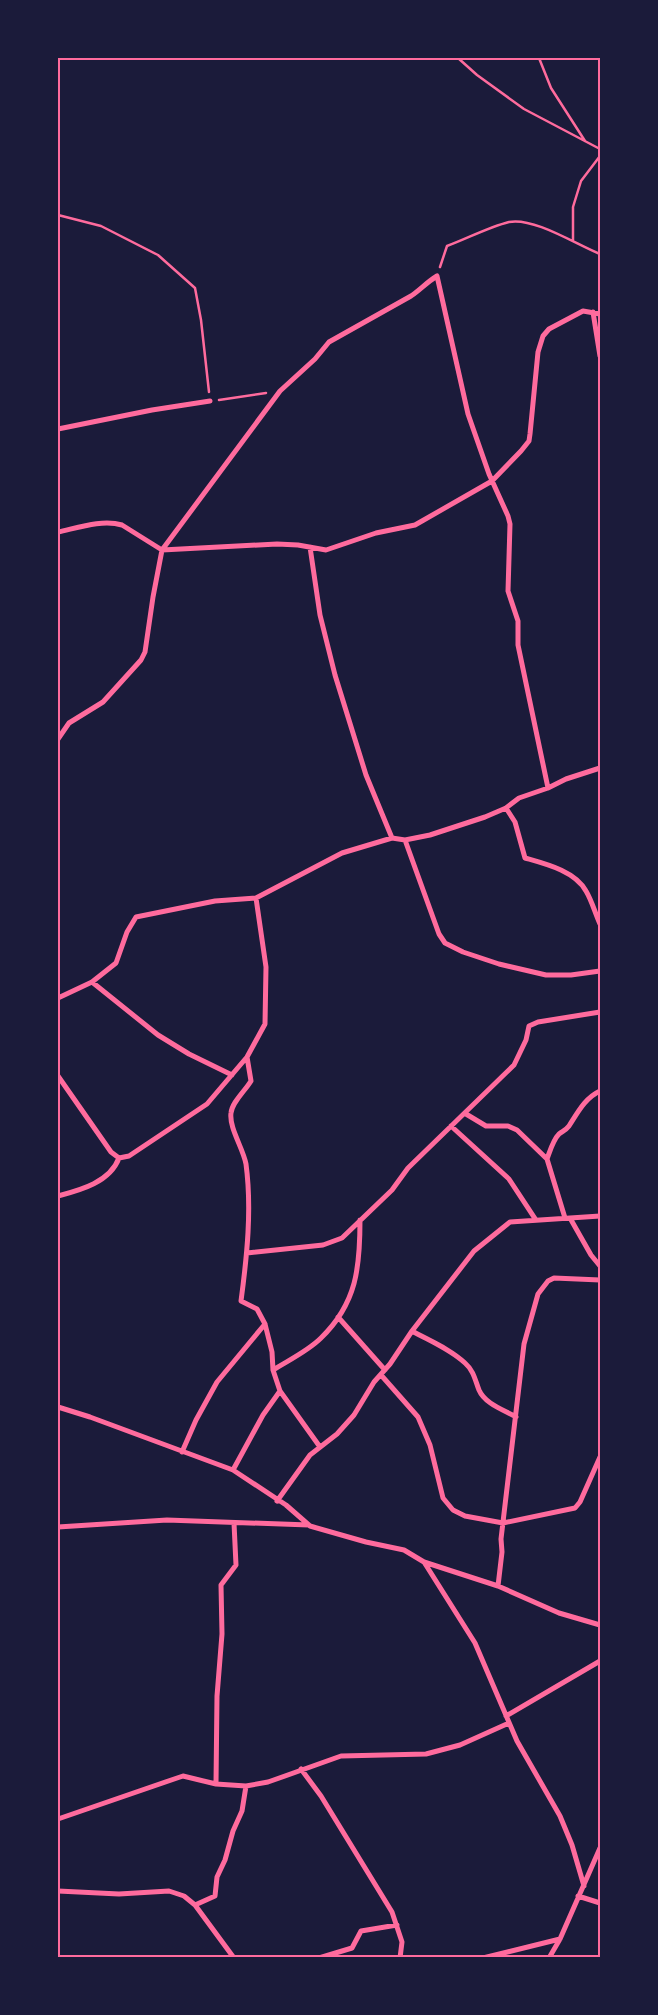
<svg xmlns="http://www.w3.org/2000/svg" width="658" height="2015" viewBox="0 0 658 2015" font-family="Commissioner,sans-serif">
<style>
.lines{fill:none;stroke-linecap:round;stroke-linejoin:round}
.path{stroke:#ff6b9d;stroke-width:2.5}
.minor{stroke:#ff6b9d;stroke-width:5}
.neatline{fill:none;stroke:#ff6b9d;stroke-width:2}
</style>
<rect width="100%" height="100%" fill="#1b1b3a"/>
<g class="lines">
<path class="path" d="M458 58 477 75 524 109 600 149
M539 58 551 88 585 141
M58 215 101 226 158 255 195 288 201 320 209 392
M573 240V207L581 181 600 156
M440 267 447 246C466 239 489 227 509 222 534 217 577 245 600 254
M219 400 266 393"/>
<path class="minor" d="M593 312 600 356
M58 429 152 410 210 401
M58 532C77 528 102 519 122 525L162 550 277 544 298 545 326 550 376 533 415 525 492 481 521 451 529 441 530 434 538 352 543 336 549 329 583 311 600 314
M310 547 320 615 335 675 366 775 392 838
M58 739 69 723 103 702 141 660 145 652 153 597 162 550 280 391 315 359 329 342 411 296C420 290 427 282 437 276L468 414 489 474 508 516 510 524 508 591 518 621V645L548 788
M506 808 515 822 525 858C546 864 575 871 586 891 592 901 595 913 600 924
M405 840 439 934 445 943 463 952 499 964 546 975H571L600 971
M92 982 158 1035 189 1054 232 1075
M58 998 92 982 116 963 127 932 136 917 215 901 256 898 342 853 392 838 405 840 430 835 485 817 506 808 519 798 548 788 566 779 600 768
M247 1057 251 1081C245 1091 232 1102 231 1113 229 1128 243 1148 246 1164 252 1209 247 1256 241 1301L257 1309 265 1324 272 1352 273 1370 280 1391 320 1447
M58 1076 111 1152 119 1158 129 1156 207 1104 247 1057 265 1024 266 967 256 898
M466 1114 486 1126H508L517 1130 547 1159 565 1218
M451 1126 509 1179 536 1220
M547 1159C550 1151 553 1140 559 1134 563 1131 566 1130 569 1126 578 1112 585 1098 600 1091
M58 1196C81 1190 110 1182 119 1158
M570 1218 591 1255 600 1266
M247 1253 323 1245 342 1238 392 1190 408 1168 514 1065 526 1040 529 1026 538 1022 600 1012
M338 1317 385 1370
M412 1331C430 1341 450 1349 465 1363 474 1371 475 1380 479 1390 485 1404 504 1410 516 1417
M273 1370C289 1360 308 1351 321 1338 357 1303 360 1267 360 1220
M381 1375 418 1417 430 1445 443 1498 453 1510 465 1516 503 1523 575 1508 580 1502 600 1457
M58 1407 90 1417 233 1470 286 1505 310 1526 366 1542 404 1550 424 1562 498 1586 559 1613 600 1625
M182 1452 196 1420 217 1382 265 1324
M233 1470 263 1415 280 1391
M277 1501 310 1455 337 1434 354 1415 374 1382 390 1364 412 1331 474 1251 510 1222 600 1216
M58 1527 167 1520 309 1525
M424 1562 475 1643 517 1741 560 1816 572 1845 584 1886
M498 1586 502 1552 501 1539 524 1344 538 1294 548 1281 554 1278 600 1280
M506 1716 600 1661
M301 1769 321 1796 392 1912 402 1942 400 1958
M216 1784 217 1696 222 1634 221 1585 236 1565 234 1523
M58 1819 183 1776 216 1784 246 1786 268 1782 341 1756 426 1754 460 1745 509 1723
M58 1891 119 1894 169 1891 184 1896 195 1905 234 1958
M578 1896 600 1903
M195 1905 215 1896 217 1877 225 1860 233 1831 242 1811 246 1786
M319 1958 352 1948 361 1931 397 1925
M483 1958 560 1939
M549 1958 560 1939 600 1848"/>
</g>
<rect width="658" height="2015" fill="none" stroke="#1b1b3a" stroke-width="118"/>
<rect x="59" y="59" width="540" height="1897" class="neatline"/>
</svg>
